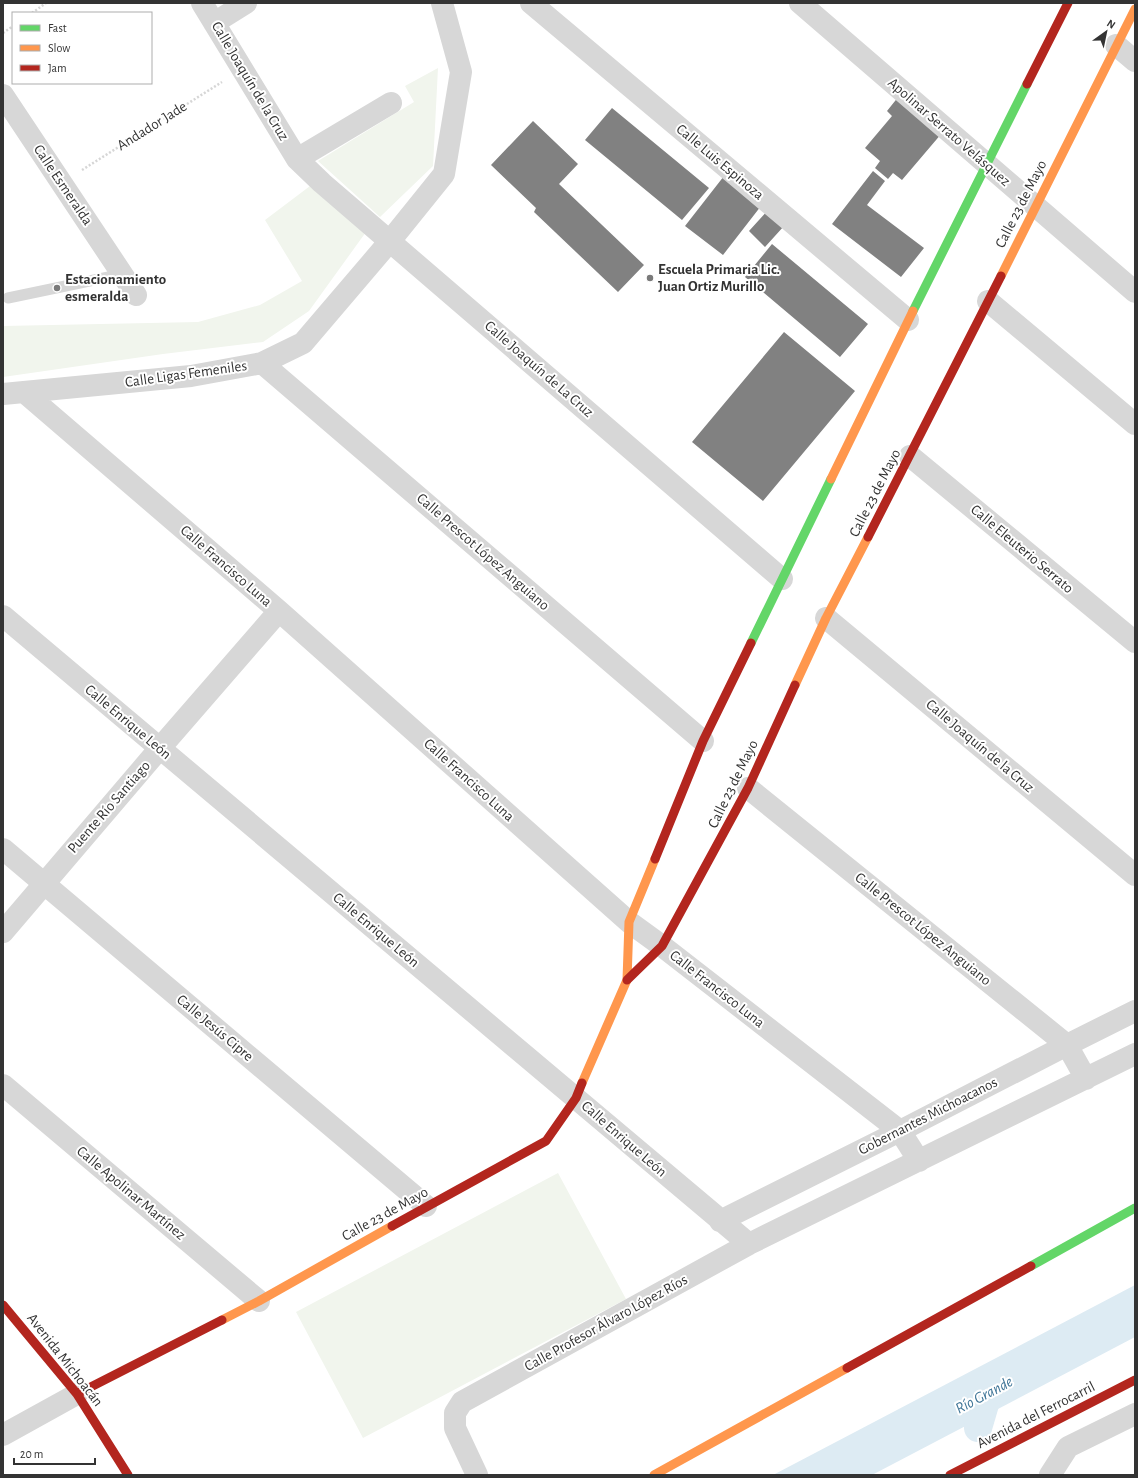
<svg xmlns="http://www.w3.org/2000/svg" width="1138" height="1478" viewBox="0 0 1138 1478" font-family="'Alegreya Sans',sans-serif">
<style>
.green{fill:#f1f5ed}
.water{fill:#ddebf3}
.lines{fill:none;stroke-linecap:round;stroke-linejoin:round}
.canal{stroke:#ddebf3;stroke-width:28}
.building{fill:#818181}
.path{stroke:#d6d6d6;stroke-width:2.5;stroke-dasharray:2 2;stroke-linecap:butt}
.lane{stroke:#d7d7d7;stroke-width:11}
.street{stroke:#d7d7d7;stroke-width:22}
.fast{stroke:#63d668;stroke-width:9}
.slow{stroke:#ff974d;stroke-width:9}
.jam{stroke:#b3261e;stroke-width:9}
.poi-dot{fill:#7a7a7a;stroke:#fff;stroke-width:1.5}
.labels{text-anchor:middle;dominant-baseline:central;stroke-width:4;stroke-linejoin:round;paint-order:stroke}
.street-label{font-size:15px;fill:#333;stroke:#fff}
.poi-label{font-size:15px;font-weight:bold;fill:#333;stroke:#fff;text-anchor:start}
.water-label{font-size:16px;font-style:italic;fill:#3f7597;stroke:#fff}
</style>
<rect width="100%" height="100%" fill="#fff"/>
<path class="green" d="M438 68 433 166 380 217 318 161 414 102 405 86Z
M314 183 366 232 309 311 263 342 163 354 3 377V326L198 322 260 305 302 281 265 220Z
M558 1173 626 1299 363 1438 296 1312Z"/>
<path class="water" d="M1135 1285V1337L872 1475H773Z"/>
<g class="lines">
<path class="canal" d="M978 1428 988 1394"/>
</g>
<path class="building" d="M899 96 942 133 902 180 893 173 888 179 875 168 880 161 865 148 892 116 887 111Z
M612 108 709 188 682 220 585 140Z
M533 121 578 164 559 184 644 265 618 292 534 212 536 208 491 165Z
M873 171 885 181 867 205 924 248 901 277 832 224Z
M724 176 761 206 723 255 685 226Z
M768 210 784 226 765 247 749 231Z
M772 244 868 324 840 357 745 277Z
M784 332 855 391 763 501 692 442Z"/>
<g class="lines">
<path class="path" d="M32 13 46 3
M3 33 13 26
M82 170 222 82"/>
<path class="lane" d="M8 298 123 274"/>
<path class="street" d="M202 3 297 159 322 183 782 579
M531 3 908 320
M800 3 1135 292
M214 23 246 3
M1116 45 1135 61
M3 95 136 295
M297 159 391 103
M988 301 1135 424
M262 363 703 741
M24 392 279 611 629 922 662 946 900 1131 919 1161
M3 394 191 376 262 363 303 343 390 241 444 174 461 72 442 3
M910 456 1135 642
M3 616 749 1244
M826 618 1135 875
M748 788 1067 1045 1086 1079
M3 849 426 1206
M3 932 160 748 279 611
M3 1085 259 1301
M720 1221 900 1131 1067 1045 1135 1011
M3 1435 77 1394
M477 1475 455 1428V1413L462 1402 749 1244 1135 1054
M1050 1475 1068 1447 1135 1414"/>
<path class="fast" d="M913 311 1027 84
M751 643 831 479
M1031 1266 1135 1208"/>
<path class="slow" d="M1001 276 1135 9
M831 479 913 311
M795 685 826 618 868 537
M582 1083 627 980 629 922 655 859
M222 1320 259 1301 392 1226
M654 1475 847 1368"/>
<path class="jam" d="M1027 84 1068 3
M868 537 1001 276
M655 859 703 741 751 643
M627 980 662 946 748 788 795 685
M392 1226 546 1141 576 1098 582 1083
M3 1305 77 1394 128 1475
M847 1368 1031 1266
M77 1394 222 1320
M950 1475 1135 1380"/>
</g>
<g class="poi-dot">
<circle cx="650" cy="278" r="4"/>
<circle cx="57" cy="288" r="4"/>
</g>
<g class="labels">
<g class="street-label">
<text transform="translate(250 81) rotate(59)">Calle Joaquín de la Cruz</text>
<text transform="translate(152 126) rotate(-32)">Andador Jade</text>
<text transform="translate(949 132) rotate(41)">Apolinar Serrato Velásquez</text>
<text transform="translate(720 162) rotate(40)">Calle Luis Espinoza</text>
<text transform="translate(63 185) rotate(56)">Calle Esmeralda</text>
<text transform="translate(1021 204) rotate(-63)">Calle 23 de Mayo</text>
<text transform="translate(539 369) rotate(41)">Calle Joaquín de La Cruz</text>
<text transform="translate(186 374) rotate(-8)">Calle Ligas Femeniles</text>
<text transform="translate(875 493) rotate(-63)">Calle 23 de Mayo</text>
<text transform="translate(1022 549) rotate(40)">Calle Eleuterio Serrato</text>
<text transform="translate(483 552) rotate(41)">Calle Prescot López Anguiano</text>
<text transform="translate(226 566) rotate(41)">Calle Francisco Luna</text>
<text transform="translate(128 722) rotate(40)">Calle Enrique León</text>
<text transform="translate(980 746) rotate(40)">Calle Joaquín de la Cruz</text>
<text transform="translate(469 780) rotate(42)">Calle Francisco Luna</text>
<text transform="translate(733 784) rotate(-64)">Calle 23 de Mayo</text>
<text transform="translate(109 807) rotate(-49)">Puente Río Santiago</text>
<text transform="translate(923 929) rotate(39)">Calle Prescot López Anguiano</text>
<text transform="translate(376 930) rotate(40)">Calle Enrique León</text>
<text transform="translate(717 989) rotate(38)">Calle Francisco Luna</text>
<text transform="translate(215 1028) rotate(40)">Calle Jesús Cipre</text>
<text transform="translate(928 1116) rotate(-27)">Gobernantes Michoacanos</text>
<text transform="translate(624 1139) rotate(41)">Calle Enrique León</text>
<text transform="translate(131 1193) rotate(40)">Calle Apolinar Martínez</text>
<text transform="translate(385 1214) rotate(-29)">Calle 23 de Mayo</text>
<text transform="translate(606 1323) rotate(-29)">Calle Profesor Álvaro López Ríos</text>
<text transform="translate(65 1360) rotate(52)">Avenida Michoacán</text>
<text transform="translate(1036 1415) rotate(-27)">Avenida del Ferrocarril</text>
</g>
<g class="poi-label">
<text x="658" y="269">Escuela Primaria Lic.<tspan x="658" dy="17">Juan Ortiz Murillo</tspan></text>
<text x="65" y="279">Estacionamiento<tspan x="65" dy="17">esmeralda</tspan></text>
</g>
<g class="water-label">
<text transform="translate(984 1395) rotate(-28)">Río Grande</text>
</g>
</g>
<rect width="1138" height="1478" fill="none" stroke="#333333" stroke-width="8"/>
<rect x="12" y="12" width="140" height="72" fill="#ffffff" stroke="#adadad"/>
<rect x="20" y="25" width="20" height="6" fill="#63d668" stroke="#adadad"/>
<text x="48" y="32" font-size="12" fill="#333333">Fast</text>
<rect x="20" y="45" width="20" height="6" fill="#ff974d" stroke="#adadad"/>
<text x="48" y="52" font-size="12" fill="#333333">Slow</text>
<rect x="20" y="65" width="20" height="6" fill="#b3261e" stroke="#adadad"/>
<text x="48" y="72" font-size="12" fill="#333333">Jam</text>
<g transform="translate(1106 32) rotate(33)" stroke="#ffffff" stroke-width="3" paint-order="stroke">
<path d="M0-3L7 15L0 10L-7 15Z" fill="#333333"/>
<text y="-6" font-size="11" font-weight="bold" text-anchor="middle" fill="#333333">N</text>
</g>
<path d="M14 1458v6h81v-6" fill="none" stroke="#333333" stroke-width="2"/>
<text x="20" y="1458" font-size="12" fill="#333333" stroke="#ffffff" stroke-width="3" paint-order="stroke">20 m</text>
</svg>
